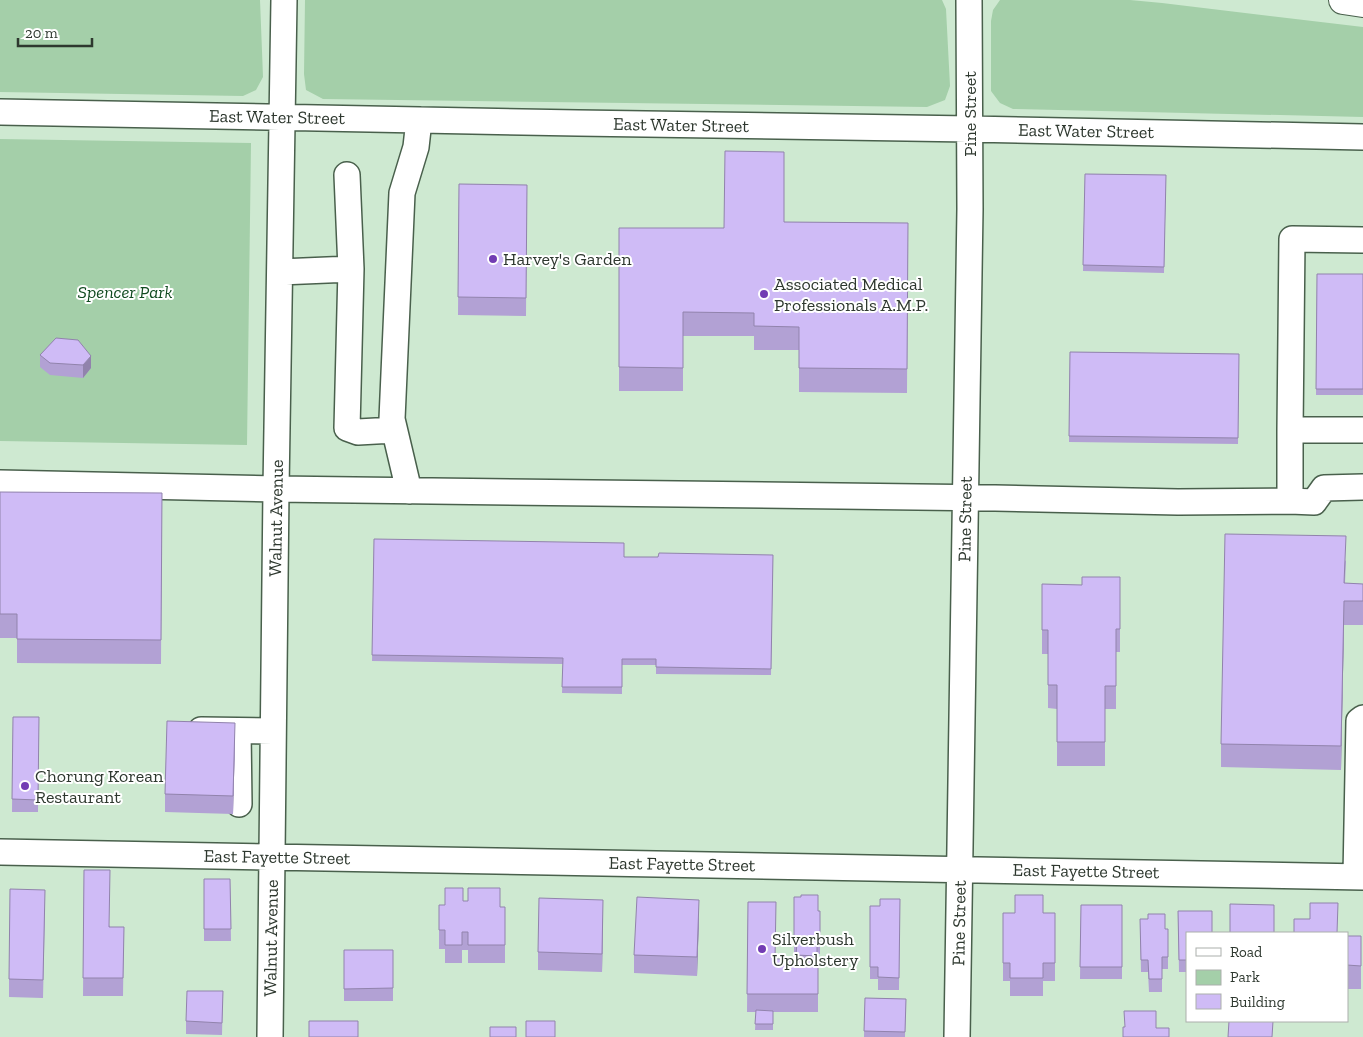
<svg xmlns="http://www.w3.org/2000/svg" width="1363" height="1037" viewBox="0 0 1363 1037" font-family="'Zilla Slab',serif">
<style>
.green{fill:#a4cfa9}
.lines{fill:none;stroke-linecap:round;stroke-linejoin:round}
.minor-casing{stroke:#49604c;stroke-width:28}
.major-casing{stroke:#49604c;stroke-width:30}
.minor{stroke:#fff;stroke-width:25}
.major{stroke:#fff;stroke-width:28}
.wall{fill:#b2a1d4}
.shaded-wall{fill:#9183ac}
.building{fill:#cfbbf6;stroke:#9183ac}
.poi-dot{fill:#723cb3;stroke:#fff;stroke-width:2}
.labels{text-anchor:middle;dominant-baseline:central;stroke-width:4;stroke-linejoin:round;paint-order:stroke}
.street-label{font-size:18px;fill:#2e382f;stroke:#fff}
.poi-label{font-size:18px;fill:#2e382f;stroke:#fff;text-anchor:start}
.park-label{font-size:18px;font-style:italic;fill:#114b20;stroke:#fff}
</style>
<rect width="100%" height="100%" fill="#cee9d1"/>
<path class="green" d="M0 0H260L263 77 256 90 243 96 0 92Z
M305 0H942L946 9 950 86 945 100 927 107 323 99 306 90 304 74Z
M1000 0H1130L1162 3 1363 27V117L1013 109 1000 103 991 91V21L993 10Z
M0 139 251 143 247 445 0 441Z"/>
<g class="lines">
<g class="minor-casing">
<path id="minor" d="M0 112 578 123 970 129 1363 137
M351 269 347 428 358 432 394 430
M280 272 351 269 347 175
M1290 430 1292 239 1363 240
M0 483 276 489 995 498 1178 502 1290 501 1314 502 1324 488 1363 487
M409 491 392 419 402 193 416 147 419 120
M1290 501V430H1363
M201 730 273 731
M238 731 239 804
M0 852 1363 877
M1356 876 1359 721 1363 718
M270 1037 276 489 284 0
M957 1037 970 209 969 0"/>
</g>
<g class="major-casing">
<path id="major" d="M1343 0 1363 3"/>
</g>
<use href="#minor" class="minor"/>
<use href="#major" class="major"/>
</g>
<path class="wall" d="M1085 174 1166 175 1164 273 1083 271Z
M459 184 527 185 526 316 458 315Z
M784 222 908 223 907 393 799 392V350H754V336H683V391H619V228H724Z
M1317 274H1363V395H1316Z
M56 338 91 368 83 378 50 375 40 367V355Z
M1070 352 1239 354 1238 444 1069 442Z
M0 492 162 493 161 664 17 663V638H0Z
M374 539 624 557H658L773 555 771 675 656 674V665H622V694L562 693 563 664 372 661Z
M1346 560 1345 583 1363 584V625H1344L1341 770 1221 767V744Z
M1120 577V652H1116V709H1105V766H1057V709L1048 708V654H1042V584L1082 585Z
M13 717H39L38 812H12Z
M235 741 233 814 165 812V794Z
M84 870 110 927H124L123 996H83Z
M204 879H230L231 941H204Z
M794 897 818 911H820V954H817V959H818V1012H773V1030H755L756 1012H747L748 902 775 959H796V954H794Z
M900 899 899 990H878V979H870V906H880Z
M463 901 500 907H505V963H468V950H462V963H445V949H439V905H445Z
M1081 905H1122V979H1080Z
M45 908 43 998 9 997V979Z
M1178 911 1187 933V972H1179Z
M1003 913H1055V981H1043V996H1010V981H1003Z
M603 918 602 972 538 970V952Z
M699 918 697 976 634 973V955Z
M1140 919H1148L1165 929H1168V969H1162V992H1149L1148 972H1141Z
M1347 936H1361V989H1347Z
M344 950H393V1001H344Z
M223 991 222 1035 186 1034V1021Z
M865 998 906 999 905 1037H864Z"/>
<path class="shaded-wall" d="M91 356V368L83 378V365Z
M1344 601V625L1341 770V746Z
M235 723V741L233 814V796Z
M603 900V918L602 972V954Z
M699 900V918L697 976V957Z"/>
<path class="building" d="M725 151 784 152V222L908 223 907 369 799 368V327L754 326V313L683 312V368L619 367V228H724Z
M1085 174 1166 175 1164 267 1083 265Z
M459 184 527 185 526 298 458 297Z
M1317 274H1363V389H1316Z
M56 338 78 340 91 356 83 365 50 363 40 355Z
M1070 352 1239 354 1238 438 1069 436Z
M0 492 162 493 161 640 17 639V614H0Z
M1225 534 1346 536 1344 583 1363 584V601H1344L1341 746 1221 744Z
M374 539 624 543V557H658L659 553 773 555 771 669 656 667V659H622V687H562L563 658 372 655Z
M1082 577H1120V629H1116V686H1105V742H1057V685H1048V630H1042V584L1082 585Z
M13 717H39L38 800 12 799Z
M167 721 235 723 233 796 165 794Z
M84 870H110L109 927H124L123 978H83Z
M204 879H230L231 929H204Z
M445 888H463V901H468V888H500V907H505V945H468V932H462V945H445V930H439V905H445Z
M10 889 45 890 43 980 9 979Z
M801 895H818V911H820V942H817V956L796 955 797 942H794V897H801Z
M1015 895H1043V913H1055V963H1043V978H1010V963H1003V913H1015Z
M637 897 699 900 697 957 634 955Z
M539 898 603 900 602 954 538 952Z
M880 899H900L899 978 878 977V967H870V906H880Z
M748 902H776L775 959H818V994H747Z
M1310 903H1338L1337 933H1294V919H1310Z
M1230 904 1274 905V933H1230Z
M1081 905H1122V967H1080Z
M1178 911H1212V933H1187V960H1179Z
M1148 914H1165V929H1168V957H1162V979H1149L1148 960H1141L1140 919H1148Z
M1347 936H1361V966L1347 965Z
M344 950H393V988L344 989Z
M187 991H223L222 1023 186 1021Z
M865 998 906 999 905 1032 864 1031Z
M756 1010 773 1011V1024H755Z
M1124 1011H1156V1028H1169V1037H1123V1027H1125Z
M309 1021H358V1037H309Z
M526 1021H555V1037H526Z
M1229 1021H1273L1272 1037H1228Z
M490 1027H516V1037H490Z"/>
<g class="poi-dot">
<circle cx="493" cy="259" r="5"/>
<circle cx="764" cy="294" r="5"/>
<circle cx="25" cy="786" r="5"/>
<circle cx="762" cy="949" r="5"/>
</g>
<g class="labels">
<g class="street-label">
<text transform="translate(970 114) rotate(-90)">Pine Street</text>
<text transform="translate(277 117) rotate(1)">East Water Street</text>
<text transform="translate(681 125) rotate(1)">East Water Street</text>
<text transform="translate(1086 131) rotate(1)">East Water Street</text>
<text transform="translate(276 518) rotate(-89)">Walnut Avenue</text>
<text transform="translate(965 519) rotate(-89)">Pine Street</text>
<text transform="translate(277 857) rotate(1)">East Fayette Street</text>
<text transform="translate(682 864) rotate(1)">East Fayette Street</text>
<text transform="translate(1086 871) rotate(1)">East Fayette Street</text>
<text transform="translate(959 923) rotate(-89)">Pine Street</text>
<text transform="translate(271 938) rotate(-89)">Walnut Avenue</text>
</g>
<g class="poi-label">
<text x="503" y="259">Harvey's Garden</text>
<text x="774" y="284">Associated Medical<tspan x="774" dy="21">Professionals A.M.P.</tspan></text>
<text x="35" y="776">Chorung Korean<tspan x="35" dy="21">Restaurant</tspan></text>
<text x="772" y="939">Silverbush<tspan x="772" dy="21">Upholstery</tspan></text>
</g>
<g class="park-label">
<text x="125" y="292">Spencer Park</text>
</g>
</g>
<rect x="1186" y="932" width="162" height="90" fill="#ffffff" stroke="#abafac"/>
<rect x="1196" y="948" width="25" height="8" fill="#ffffff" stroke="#abafac"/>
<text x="1230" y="957" font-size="15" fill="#2e382f">Road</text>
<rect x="1196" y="970" width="25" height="15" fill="#a4cfa9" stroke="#abafac"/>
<text x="1230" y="982" font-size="15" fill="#2e382f">Park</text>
<rect x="1196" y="994" width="25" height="15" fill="#cfbbf6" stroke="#abafac"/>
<text x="1230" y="1007" font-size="15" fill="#2e382f">Building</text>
<path d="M18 38v8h74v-8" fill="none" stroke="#2e382f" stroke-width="2.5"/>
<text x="25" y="38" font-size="15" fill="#2e382f" stroke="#ffffff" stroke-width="4" paint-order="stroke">20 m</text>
</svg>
